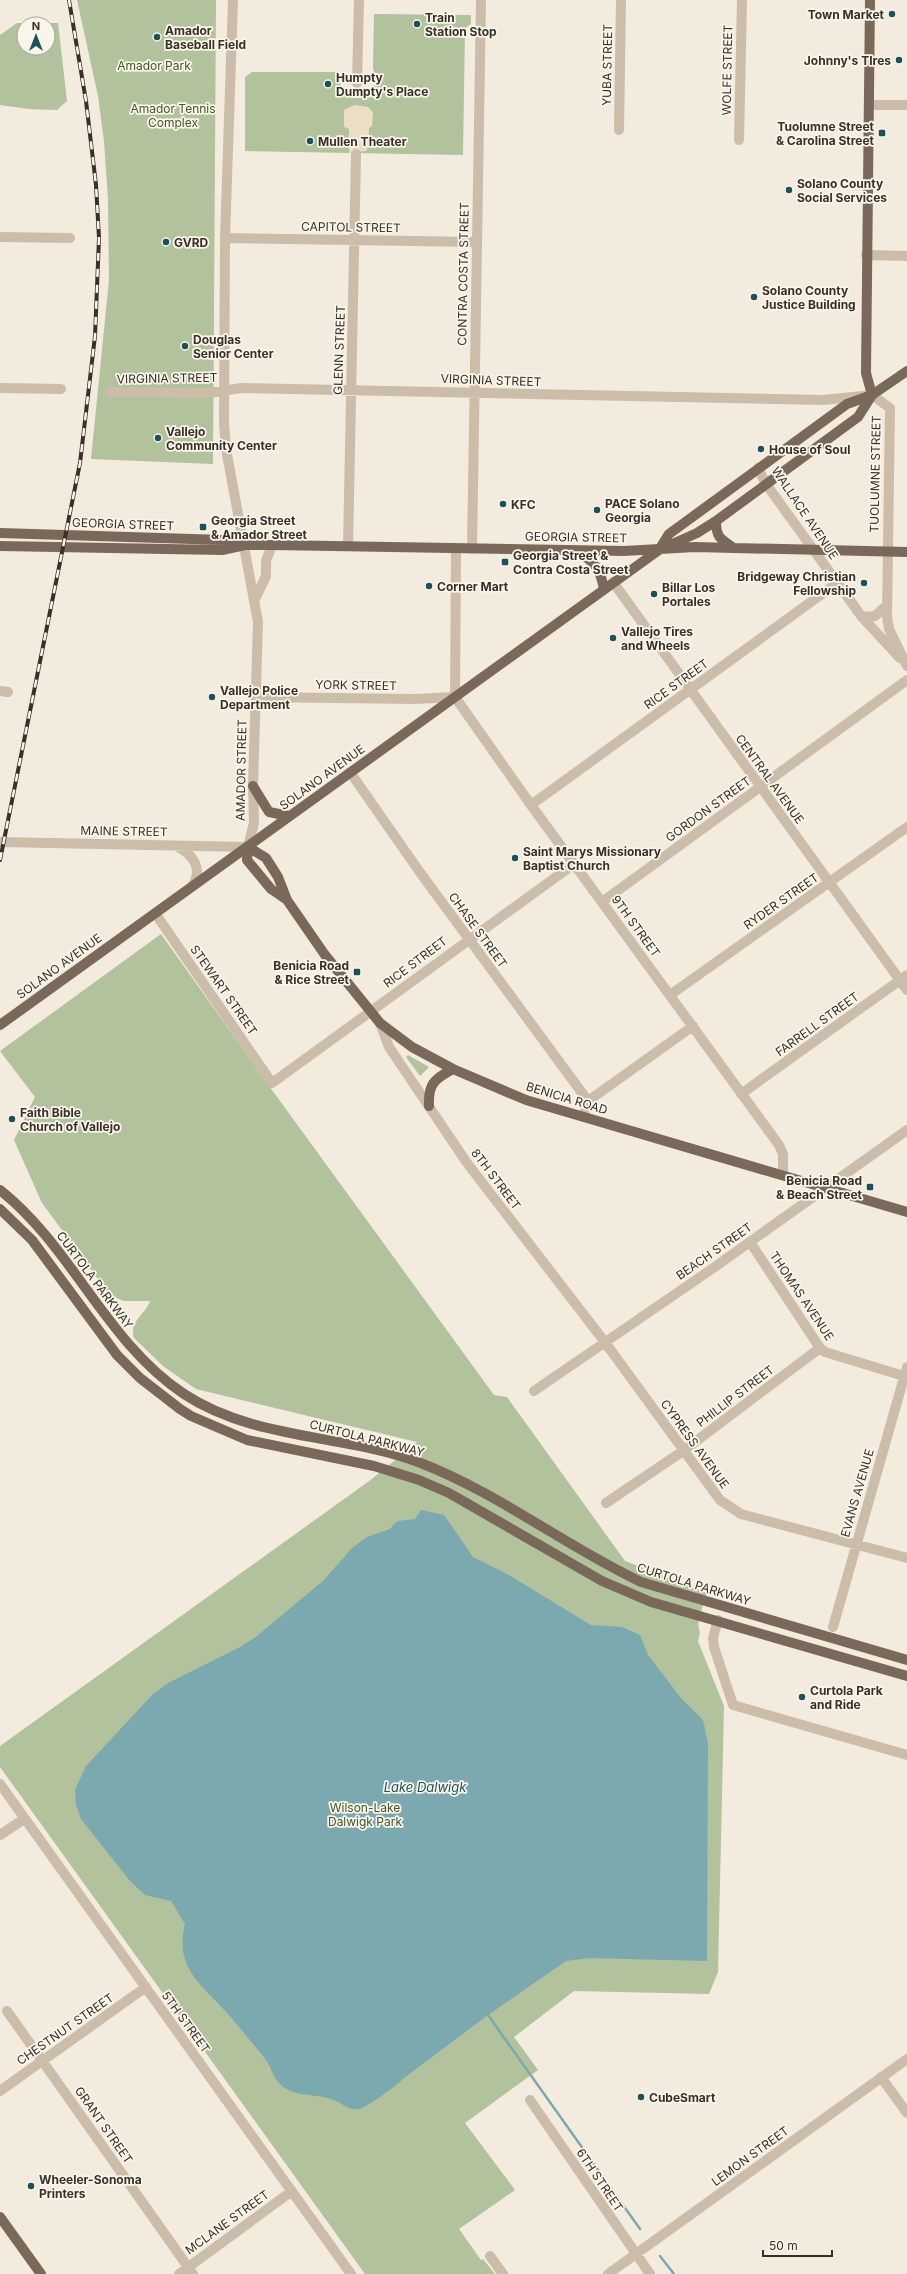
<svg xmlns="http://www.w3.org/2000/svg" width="907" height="2274" viewBox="0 0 907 2274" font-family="Inter,sans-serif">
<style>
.green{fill:#b1c29d;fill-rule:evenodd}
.plaza{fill:#ebdec4}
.water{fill:#7ca8b0}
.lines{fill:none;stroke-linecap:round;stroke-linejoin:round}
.stream{stroke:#7ca8b0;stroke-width:2.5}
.minor{stroke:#cbbda9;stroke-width:10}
.major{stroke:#7a695a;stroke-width:10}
.rail-casing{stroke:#383029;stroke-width:4}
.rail{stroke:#faf5ea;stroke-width:2.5;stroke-dasharray:8;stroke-linecap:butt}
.poi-dot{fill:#1e505b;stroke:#faf5ea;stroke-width:1.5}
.labels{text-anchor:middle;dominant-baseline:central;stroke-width:3.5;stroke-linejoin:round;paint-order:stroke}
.poi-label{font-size:12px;font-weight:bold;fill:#383029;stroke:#faf5ea;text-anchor:start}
.park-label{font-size:12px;fill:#42572c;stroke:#faf5ea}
.street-label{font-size:12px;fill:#383029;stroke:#faf5ea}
.water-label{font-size:13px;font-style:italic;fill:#1e505b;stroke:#faf5ea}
</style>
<rect width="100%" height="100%" fill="#f3ebdd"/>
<path class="green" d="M77 0H216L213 464 91 459 109 280 108 199 104 141 98 96Z
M374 14 471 15V24L465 28 463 155 245 151V77L252 72H336L340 75C337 95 357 105 373 92L376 79 373 68Z
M17 23H58L67 101 57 110 29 109 0 105V35ZM24 24H48V48H24Z
M161 934 272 1090 494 1395 507 1397 625 1561 707 1593C704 1604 695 1622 700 1632L698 1641 724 1706 718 1972 709 1994 574 1991 514 2037 538 2070 465 2123 515 2190 459 2229 481 2260 483 2259 495 2274H365L0 1767V1746L372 1479 417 1442 196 1389 163 1366 134 1338C129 1321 145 1315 150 1301H123L109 1294 42 1203 14 1140 35 1097 0 1051Z
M408 1055 429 1067 420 1076 406 1057Z"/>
<path class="plaza" d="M354 105 368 107 373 112 372 126 369 128V146L366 151 349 153V129L344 127V110Z"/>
<path class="water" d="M421 1510 444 1515 473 1557 507 1574 591 1625 622 1627 640 1635 648 1655 681 1698 703 1720 708 1743 707 1961 589 1958 566 1961 488 2015 404 2078C396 2086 369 2106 359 2109 350 2111 341 2103 334 2100 317 2093 293 2098 279 2083 273 2077 271 2067 266 2060 255 2046 244 2033 233 2020 207 1987 173 1972 185 1924L171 1901 145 1895 130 1881 81 1819 76 1805 75 1790 86 1766 153 1694 168 1683 240 1647 257 1636 324 1580 352 1548 367 1537 390 1529 394 1524 398 1521 415 1519Z"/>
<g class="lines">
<path class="stream" d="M488 2015 640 2229
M660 2256 674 2274"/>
<path class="minor" d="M357 83 359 0
M869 105H907
M619 130 621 0
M739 140 742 0
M0 237 70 238
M225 238 476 242
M866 255 907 256
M0 388 61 389
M110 392 209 393 241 388 823 400 872 395 890 408 887 617 889 629 907 666
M758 468 766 484 862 617 900 658
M348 546 356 154
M472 549 481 0
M613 582 907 990
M255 599 266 576V561L272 545
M862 617 875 616 887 605
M0 691 8 692
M256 697 415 699 455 697
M455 697 531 805 779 1145 783 1154V1175
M455 697 456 549
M350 772 419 871 588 1101
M531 805 837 583
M0 842 248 847 254 823 253 786 258 622 226 449 224 423 225 238 233 0
M178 847C193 855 203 868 193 885
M602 902 907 680
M155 913 272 1083 574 864
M670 995 907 827
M380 1023 389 1047 467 1163 604 1341 720 1500 741 1514 907 1558
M741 1094 907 975
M583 1117 588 1101 693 1026
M750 1242 820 1348 825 1352 907 1377
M534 1391 709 1271 907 1130
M606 1503 683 1451 820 1348
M718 1620 713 1638 714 1647 733 1705 907 1755
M833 1627 907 1367
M0 1784 351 2274
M0 1835 24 1819
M7 2011 193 2274
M881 2077 907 2113
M0 2091 146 1987
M530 2100 650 2274
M490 2256 503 2274
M179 2274 292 2191
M608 2274 907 2059"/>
<path class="major" d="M870 0 866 373 872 395
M716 521C716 538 721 539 734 548
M0 533 224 540 243 545
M0 546 222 550 245 545H272L624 551 695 547 907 552
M659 550 669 534 847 404 872 395 907 371
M576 551C595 562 600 568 604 589
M253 786 269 812 289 816
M248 847 266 858 278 877 287 900 325 955 380 1023 412 1047 453 1069 526 1100 907 1212
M248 847 247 860 271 889 287 900
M0 1025 659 550 697 533 716 521 858 417 872 395
M429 1106C428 1084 434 1079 453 1069
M0 1190C73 1248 105 1341 184 1394 254 1440 342 1434 418 1462 497 1492 565 1546 641 1582L907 1660
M0 1209 32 1240 117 1355 140 1378 180 1409 191 1416 247 1440 374 1466 419 1480 449 1493 602 1581 651 1602 907 1676
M0 2217 41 2274"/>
<g class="rail-casing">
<path id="rail" d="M0 860 80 463 95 336 99 238 96 185 86 101 69 0"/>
</g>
<use href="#rail" class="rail"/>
</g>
<g class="poi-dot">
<circle cx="892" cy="14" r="4"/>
<circle cx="417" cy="24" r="4"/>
<circle cx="157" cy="37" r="4"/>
<circle cx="899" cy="60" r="4"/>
<circle cx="328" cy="84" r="4"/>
<rect x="878" y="129" width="8" height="8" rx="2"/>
<circle cx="310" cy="141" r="4"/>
<circle cx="789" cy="190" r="4"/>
<circle cx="166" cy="242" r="4"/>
<circle cx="754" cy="297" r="4"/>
<circle cx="185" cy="346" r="4"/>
<circle cx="158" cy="438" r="4"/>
<circle cx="761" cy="449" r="4"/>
<circle cx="503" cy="504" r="4"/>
<circle cx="597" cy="510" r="4"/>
<rect x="199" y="523" width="8" height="8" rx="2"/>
<rect x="501" y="558" width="8" height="8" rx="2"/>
<circle cx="864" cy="583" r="4"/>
<circle cx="429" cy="586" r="4"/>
<circle cx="654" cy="594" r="4"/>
<circle cx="613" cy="638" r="4"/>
<circle cx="212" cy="697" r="4"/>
<circle cx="515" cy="858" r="4"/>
<rect x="353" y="968" width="8" height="8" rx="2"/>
<circle cx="12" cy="1119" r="4"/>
<rect x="866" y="1183" width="8" height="8" rx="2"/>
<circle cx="802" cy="1697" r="4"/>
<circle cx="641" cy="2097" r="4"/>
<circle cx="31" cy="2186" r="4"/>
</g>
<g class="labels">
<g class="poi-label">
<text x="884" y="14" text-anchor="end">Town Market</text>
<text x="425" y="17">Train<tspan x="425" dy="14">Station Stop</tspan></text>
<text x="165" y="30">Amador<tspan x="165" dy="14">Baseball Field</tspan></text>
<text x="891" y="60" text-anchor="end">Johnny's TIres</text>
<text x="336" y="77">Humpty<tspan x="336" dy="14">Dumpty's Place</tspan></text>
<text x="874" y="126" text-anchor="end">Tuolumne Street<tspan x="874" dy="14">&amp; Carolina Street</tspan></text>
<text x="318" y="141">Mullen Theater</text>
<text x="797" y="183">Solano County<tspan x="797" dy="14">Social Services</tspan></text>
<text x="174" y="242">GVRD</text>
<text x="762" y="290">Solano County<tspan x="762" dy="14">Justice Building</tspan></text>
<text x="193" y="339">Douglas<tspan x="193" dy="14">Senior Center</tspan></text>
<text x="166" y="431">Vallejo<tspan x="166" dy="14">Community Center</tspan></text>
<text x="769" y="449">House of Soul</text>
<text x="605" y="503">PACE Solano<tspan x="605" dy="14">Georgia</tspan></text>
<text x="511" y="504">KFC</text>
<text x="211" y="520">Georgia Street<tspan x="211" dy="14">&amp; Amador Street</tspan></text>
<text x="513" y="555">Georgia Street &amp;<tspan x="513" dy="14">Contra Costa Street</tspan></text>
<text x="856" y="576" text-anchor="end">Bridgeway Christian<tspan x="856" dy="14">Fellowship</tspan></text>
<text x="437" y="586">Corner Mart</text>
<text x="662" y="587">Billar Los<tspan x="662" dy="14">Portales</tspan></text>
<text x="621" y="631">Vallejo Tires<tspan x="621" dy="14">and Wheels</tspan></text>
<text x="220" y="690">Vallejo Police<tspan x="220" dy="14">Department</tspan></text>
<text x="523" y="851">Saint Marys Missionary<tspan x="523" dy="14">Baptist Church</tspan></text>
<text x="349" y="965" text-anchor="end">Benicia Road<tspan x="349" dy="14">&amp; Rice Street</tspan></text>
<text x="20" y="1112">Faith Bible<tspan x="20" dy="14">Church of Vallejo</tspan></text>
<text x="862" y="1180" text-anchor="end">Benicia Road<tspan x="862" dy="14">&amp; Beach Street</tspan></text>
<text x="810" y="1690">Curtola Park<tspan x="810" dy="14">and Ride</tspan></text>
<text x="649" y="2097">CubeSmart</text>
<text x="39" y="2179">Wheeler-Sonoma<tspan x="39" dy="14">Printers</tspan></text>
</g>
<g class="park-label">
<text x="154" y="65">Amador Park</text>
<text x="173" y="108">Amador Tennis<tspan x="173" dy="14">Complex</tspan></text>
<text x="365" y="1807">Wilson-Lake<tspan x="365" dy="14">Dalwigk Park</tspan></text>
</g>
<g class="street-label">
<text transform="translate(607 65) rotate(-89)">YUBA STREET</text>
<text transform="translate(727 70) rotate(-89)">WOLFE STREET</text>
<text transform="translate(351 227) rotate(1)">CAPITOL STREET</text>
<text transform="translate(463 274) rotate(-89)">CONTRA COSTA STREET</text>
<text transform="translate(339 350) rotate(-88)">GLENN STREET</text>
<text transform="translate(167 378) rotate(-1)">VIRGINIA STREET</text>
<text transform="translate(491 380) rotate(2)">VIRGINIA STREET</text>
<text transform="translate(875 474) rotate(-89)">TUOLUMNE STREET</text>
<text transform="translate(805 513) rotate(56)">WALLACE AVENUE</text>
<text transform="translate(123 524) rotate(2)">GEORGIA STREET</text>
<text transform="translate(576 537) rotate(1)">GEORGIA STREET</text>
<text transform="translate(676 684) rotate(-36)">RICE STREET</text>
<text transform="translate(356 685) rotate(1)">YORK STREET</text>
<text transform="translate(241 770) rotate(-89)">AMADOR STREET</text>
<text transform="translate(322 777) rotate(-36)">SOLANO AVENUE</text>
<text transform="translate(770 779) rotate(54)">CENTRAL AVENUE</text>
<text transform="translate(708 809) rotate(-36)">GORDON STREET</text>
<text transform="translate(124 831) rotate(1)">MAINE STREET</text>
<text transform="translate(781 901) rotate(-35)">RYDER STREET</text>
<text transform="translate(636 926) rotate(54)">9TH STREET</text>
<text transform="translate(478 930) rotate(54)">CHASE STREET</text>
<text transform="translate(415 962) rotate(-37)">RICE STREET</text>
<text transform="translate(59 966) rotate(-36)">SOLANO AVENUE</text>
<text transform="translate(224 990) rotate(55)">STEWART STREET</text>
<text transform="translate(817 1024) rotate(-36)">FARRELL STREET</text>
<text transform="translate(567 1098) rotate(17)">BENICIA ROAD</text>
<text transform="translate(496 1179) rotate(53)">8TH STREET</text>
<text transform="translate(714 1251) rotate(-35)">BEACH STREET</text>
<text transform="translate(95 1280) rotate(53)">CURTOLA PARKWAY</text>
<text transform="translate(802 1296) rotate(56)">THOMAS AVENUE</text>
<text transform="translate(735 1396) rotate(-37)">PHILLIP STREET</text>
<text transform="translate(367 1438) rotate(14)">CURTOLA PARKWAY</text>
<text transform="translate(695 1444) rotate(54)">CYPRESS AVENUE</text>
<text transform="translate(857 1493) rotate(-74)">EVANS AVENUE</text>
<text transform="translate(694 1584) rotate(17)">CURTOLA PARKWAY</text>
<text transform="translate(186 2022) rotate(54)">5TH STREET</text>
<text transform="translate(65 2029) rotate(-35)">CHESTNUT STREET</text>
<text transform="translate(104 2125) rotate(55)">GRANT STREET</text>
<text transform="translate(750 2156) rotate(-36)">LEMON STREET</text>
<text transform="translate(600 2180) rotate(56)">6TH STREET</text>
<text transform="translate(227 2222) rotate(-36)">MCLANE STREET</text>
</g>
<g class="water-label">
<text x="425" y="1787">Lake Dalwigk</text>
</g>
</g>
<g transform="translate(36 36)"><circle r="19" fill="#faf5ea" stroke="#aca69d"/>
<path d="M0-3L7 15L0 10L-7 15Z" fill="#1e505b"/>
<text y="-6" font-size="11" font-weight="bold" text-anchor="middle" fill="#383029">N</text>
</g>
<path d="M763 2250v6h69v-6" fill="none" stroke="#383029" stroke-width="2"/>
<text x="769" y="2250" font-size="12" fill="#383029" stroke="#faf5ea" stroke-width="3" paint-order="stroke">50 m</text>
</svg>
